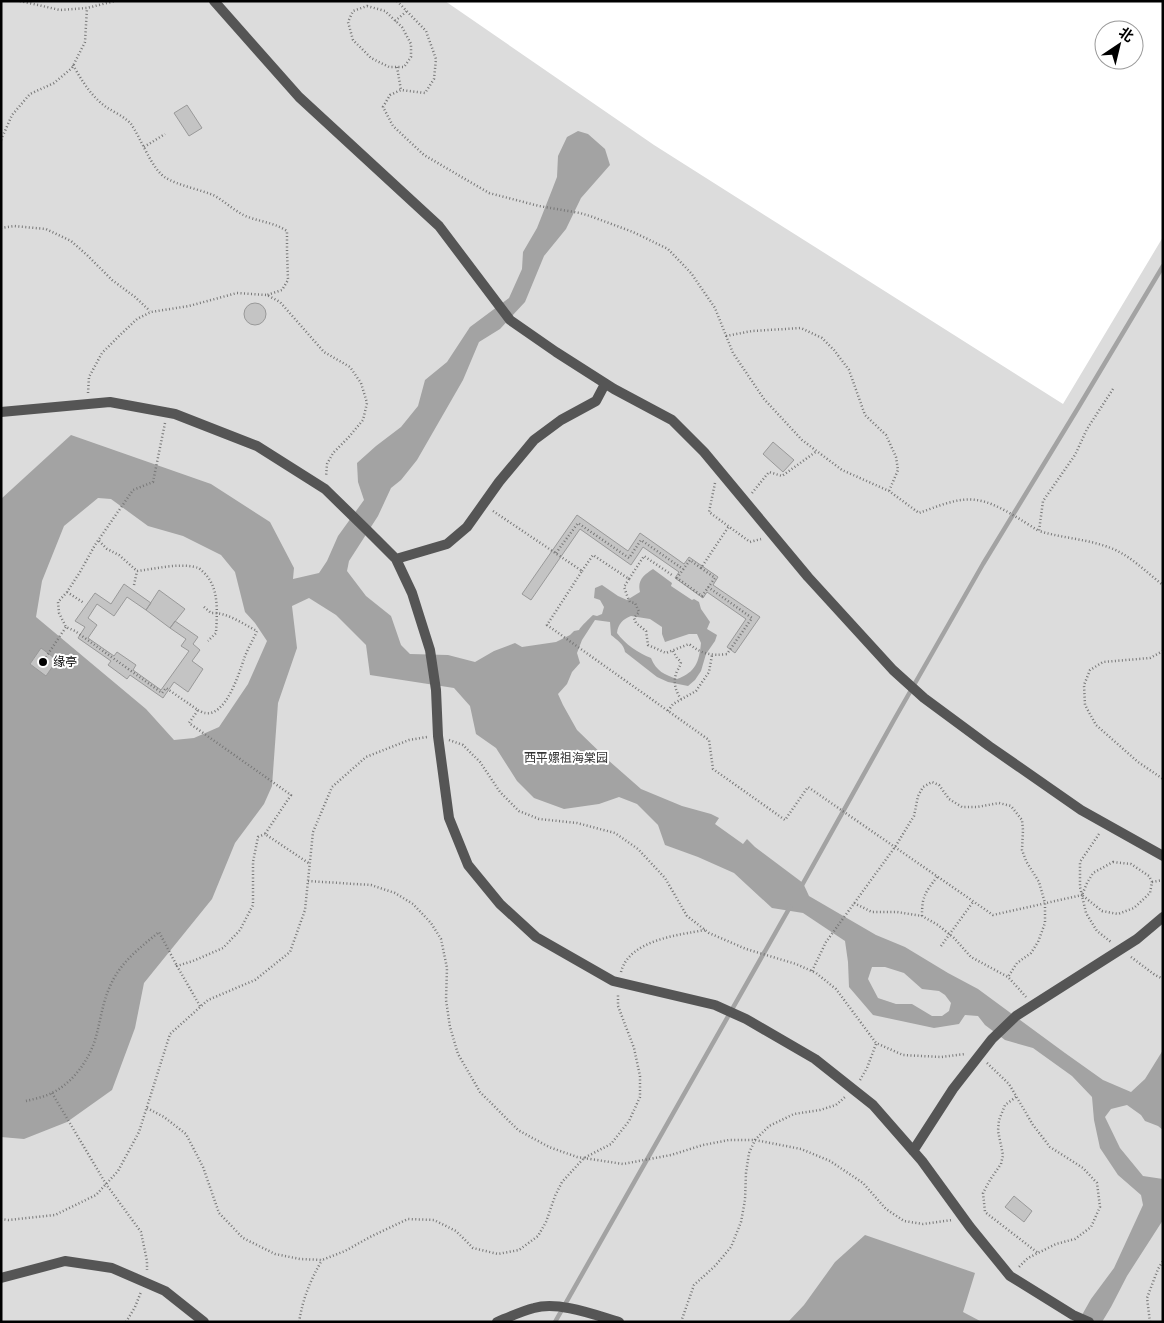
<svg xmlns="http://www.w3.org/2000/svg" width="1164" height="1323" viewBox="0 0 1164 1323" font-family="Rubik,'Noto Sans SC',sans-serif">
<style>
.green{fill:#dcdcdc}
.water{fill:#a3a3a3;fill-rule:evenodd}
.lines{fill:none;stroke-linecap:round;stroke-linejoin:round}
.stream{stroke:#a3a3a3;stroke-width:4.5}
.building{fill:#c4c4c4;stroke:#999}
.path{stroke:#777;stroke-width:2.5;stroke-dasharray:1 2.5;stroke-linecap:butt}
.minor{stroke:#555;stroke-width:10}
.poi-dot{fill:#000;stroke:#fff;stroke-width:2}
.labels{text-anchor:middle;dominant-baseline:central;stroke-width:4;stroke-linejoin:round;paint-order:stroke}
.poi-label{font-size:12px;fill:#000;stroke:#fff;text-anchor:start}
.park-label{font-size:12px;fill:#333;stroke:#fff}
</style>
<rect width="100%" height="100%" fill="#fff"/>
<path class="green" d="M1 1H445L654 145 1063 404 1163 237V1322H1Z"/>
<path class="water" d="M578 131 588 134 605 149 610 165 581 198 566 229 544 256 525 302 500 329 479 342 463 380 417 460 401 480 391 488 378 516 349 561 347 571 366 596 391 616 401 645 410 654 448 655 475 662 494 651 515 643 522 647 556 642 570 635 574 631 579 630C581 626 590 618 593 615L597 616 602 614 604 607 600 600 594 598 595 588 602 585 618 596 627 600 640 592C637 580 644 575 653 569L672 583 671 586 692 600 694 599 699 602 701 609 710 622 707 629 717 635 715 641 706 654 701 671 695 680 688 686 668 682 657 677 625 652C624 644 617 640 611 635L610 622 595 620 582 640 577 653 580 663 572 672 567 684 558 694 563 705 577 730 608 760 641 789 682 806 711 814 719 818 715 824 743 844 747 839 755 847 803 883 809 896 876 935 905 947 948 973 978 989 1065 1053 1103 1080 1131 1092 1145 1079 1163 1050V1130L1158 1126 1145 1121 1141 1115 1127 1105 1111 1109 1105 1117 1120 1148 1143 1176 1163 1179V1220L1127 1276 1111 1307 1102 1322H1078L1091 1299 1114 1268 1143 1205 1141 1195 1118 1175 1100 1148 1094 1120 1092 1097 1072 1076 1033 1048 1005 1040 985 1025 978 1016 965 1015 959 1024 934 1028 873 1015 849 987 848 962 845 941 803 913 772 908 734 873 698 857 665 845 658 825 637 804 619 797 599 804 564 809 534 798 517 781 496 748 476 734 470 706 454 688 370 675 366 645 336 615 309 598 292 606 297 648 278 703 272 786 264 804 235 843 212 899 144 983 135 1028 112 1090 67 1122 24 1139 1 1137V499L71 435 211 484 270 522 294 568 293 579 319 573 327 561 338 536 364 500 358 482 357 463 376 446 401 427 418 406 425 380 447 362 470 327 509 298 522 269 523 252 537 228 552 190 557 177 558 156 567 137ZM98 498 111 499 148 526 183 536 221 555 235 572 245 612 255 623 267 641 248 684 219 727 194 738 174 740 146 709 36 617 42 581 64 526ZM631 616 650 619 662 627V634L665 642 689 634H697L701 643C699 662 696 672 677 679 665 675 656 671 651 658 638 653 625 644 617 633 618 624 623 619 631 616ZM872 967H885L904 973 922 989 939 991 945 995 951 1003 949 1011 942 1016H932L912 1004H896L878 998 868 979Z
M865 1235 975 1273 963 1312 982 1322H788L804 1305 835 1262Z"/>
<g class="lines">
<path class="stream" d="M801 887 894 720 983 564 1078 408 1163 266
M555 1322 790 907"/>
</g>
<path class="building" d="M187 105 202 128 189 136 174 113Z
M244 314a11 11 0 1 1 22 0a11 11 0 1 1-22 0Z
M773 442 794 460 783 472 763 454Z
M577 515 628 551 640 533 684 564 689 557 718 577 713 585 760 617 735 653 727 647 746 619 707 592 703 598 675 578 679 572 643 547 631 565 580 529 531 600 522 594Z
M124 584 151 603 146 610 127 597 114 616 97 604 88 618 97 625 88 638 114 656 117 652 136 665 133 670 161 690 189 651 181 646 186 639 170 628 175 621 198 637 193 644 200 650 192 661 203 669 188 692 174 682 163 698 130 675 127 679 108 665 111 661 78 638 85 627 75 621 95 593 111 604Z
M159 590 185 609 170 628 146 610Z
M41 648 57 660 46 676 30 664Z
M1014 1196 1032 1211 1024 1222 1005 1207Z"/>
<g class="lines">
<path class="path" d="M20 1 60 10 87 8 115 1
M397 1 426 31 436 59 434 79 425 93 401 90 390 95 383 107 393 126 424 155 489 193 539 206 580 213 590 216 633 232 668 249 691 273 715 308 733 353 764 399 802 440 842 470 889 491 919 513C936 507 958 497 976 500 996 502 1022 521 1039 531
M367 6 385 11 402 27 411 44V57L404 67H389L371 58 353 40 348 22 353 11Z
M395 21 407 11
M73 65C82 81 91 96 106 107 114 112 125 117 131 124 141 138 152 170 166 178 180 186 198 189 213 195 225 201 235 212 248 217 262 222 275 223 287 231V251L288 280 282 290 267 295
M397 67 401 90
M1 140 12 115 30 94 54 83 72 68 85 42 87 8
M144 147 165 134
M1 228 14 226 46 229 71 241 87 255 112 280 135 297 150 311
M726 336 752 331 801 328 822 338 834 350 849 370 865 415 886 435 896 457 898 470 889 491
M1113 389 1087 429 1075 455 1043 501 1039 531C1062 538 1086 539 1108 547 1129 554 1146 572 1163 585
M88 393 89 377 102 353 119 336 137 319 151 312 189 306 237 293 267 295 280 302 324 352 350 367 361 383 367 403 363 420 348 438 333 453 327 464 326 477
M165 423 153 482 133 490 95 545 80 572 67 592 58 602 59 613 66 627 75 631 162 693 166 688 198 710 189 723 291 795 265 834 310 864
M715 483 709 512 750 542 761 539
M752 493 769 472 782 476 817 451
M493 511 582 571 547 625 709 740 713 769 785 820 808 787 993 915 1082 895
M99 541 107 549 119 555 137 571C155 569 177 563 195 567 199 568 199 568 202 571 220 586 217 612 216 633L208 641
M556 553 578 523 629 558 641 540 683 569
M701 568 715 578 702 596 677 578 690 560 701 568 729 526
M582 571 593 555 629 579 644 556 672 575
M629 579 624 587 628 598 630 602 635 603 639 612 634 618 636 623 646 631 648 645 666 653 689 644C702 654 711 656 727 654L752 618 708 587
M134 585 137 571
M67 592 84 603
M673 651 677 658 681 662C680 667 677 670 676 674 673 683 676 692 681 699
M1163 651 1150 658 1103 662 1090 670 1084 685 1085 705 1096 725 1138 762 1163 779
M42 663 66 627
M198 710C200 711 203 713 205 713 226 717 239 673 244 659 247 650 253 640 257 631 243 624 227 612 211 613L203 606
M668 711 673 704 696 691 709 672 712 655
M449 740 463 745 480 762 500 792 519 811 539 819 577 823 615 833 638 849 665 878 687 916 709 933 746 949 796 964 816 973 836 989 876 1043 903 1055 941 1057 965 1054
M1099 834 1080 862V887L1086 913 1097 931 1111 942
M1113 862 1131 864 1149 876 1152 882 1150 893 1134 908 1118 914 1102 911 1082 895 1087 883 1093 873Z
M308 881 371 885 395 893 413 904 431 923 441 939 447 968 446 1000 450 1027 458 1054 480 1092 518 1130 549 1147 577 1157 623 1164 671 1155 703 1145 729 1140H755L801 1149 830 1161 863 1183 886 1209 904 1221 923 1224 952 1220
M1152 882 1163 880
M854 903 872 912H897L922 916 938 925 954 938 971 957 1008 977 1019 989 1026 997
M922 916C922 896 925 893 937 877
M941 946 973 902
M1131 957 1155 975 1163 979
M812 971 826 942 895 847 914 816 918 796 923 787 932 782 939 785 949 799 962 807H977L999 803 1011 806 1022 820 1023 830 1022 850 1026 861 1039 882 1045 903V923L1038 942 1031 953 1017 963 1008 977
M621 972C629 940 678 935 705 930
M200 1006 177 966 193 961 223 948 240 930 253 905V862L258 837 265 834
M987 1063 1009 1084 1033 1125 1050 1147 1083 1168 1097 1183 1100 1207 1091 1227 1075 1239 1056 1244 1028 1258 1018 1268
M860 1080 867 1068 876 1044
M52 1093 106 1184 141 1232 147 1261V1270
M1016 1097 1005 1105 999 1120 998 1131 1003 1155 1001 1164 990 1180 983 1193 985 1212 1038 1253
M26 1101C34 1099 44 1097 52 1093 72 1083 88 1062 95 1040 101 1020 102 1002 112 982 122 961 142 946 159 932L177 966
M147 1108 164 1117 186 1134 203 1167 219 1213 243 1238 275 1254 300 1259 322 1260 345 1251 370 1237 408 1219 434 1220 456 1231 473 1248 498 1254 519 1250 538 1236 546 1222 555 1196 562 1182 584 1158 611 1144 629 1121 640 1097V1076L634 1048 618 1006V994
M1 1219 8 1220 55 1215 96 1195 118 1171 139 1132 170 1034 208 1000 255 980 290 952 305 910 313 832 332 787 366 757 409 740 427 737
M126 1322 135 1307 141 1292
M299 1322C303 1298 310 1281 322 1260
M681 1322 694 1285 715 1266 731 1247 741 1222 745 1200 746 1173 749 1153 755 1140 769 1126 794 1114 820 1110 836 1105 845 1097
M1150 1322 1147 1298 1158 1269 1163 1261"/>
<path class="minor" d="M214 1 299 97 439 226 510 320 556 352 614 389 672 420 704 452 808 577 893 670 924 698 989 746 1081 810 1163 856
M1 412 110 402 175 414 257 446 325 489 368 531 396 559 412 593 430 650 436 690 438 736 449 818 468 865 500 904 536 937 613 981 715 1005 746 1019 815 1059 873 1105 922 1161 970 1227 1010 1276 1073 1315 1089 1322
M396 559 447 544 467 527 499 482 534 440 561 420 596 401 605 384
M913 1151 953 1089 992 1039 1016 1016 1137 939 1163 917
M1 1278 65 1261 112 1268 165 1291 204 1322
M497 1322C509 1317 522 1311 534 1308 559 1301 595 1315 619 1322"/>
</g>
<circle class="poi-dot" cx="43" cy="662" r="5"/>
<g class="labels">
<g class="poi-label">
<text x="53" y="662">缘亭</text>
</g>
<g class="park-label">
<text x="566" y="758">西平嫘祖海棠园</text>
</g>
</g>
<rect width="1164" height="1323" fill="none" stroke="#000000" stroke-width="5"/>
<g transform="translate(1119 45) rotate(35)"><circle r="24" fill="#ffffff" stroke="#999999"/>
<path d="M0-4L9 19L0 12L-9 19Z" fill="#000000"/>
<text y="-8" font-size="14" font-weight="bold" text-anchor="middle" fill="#000000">北</text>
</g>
</svg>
